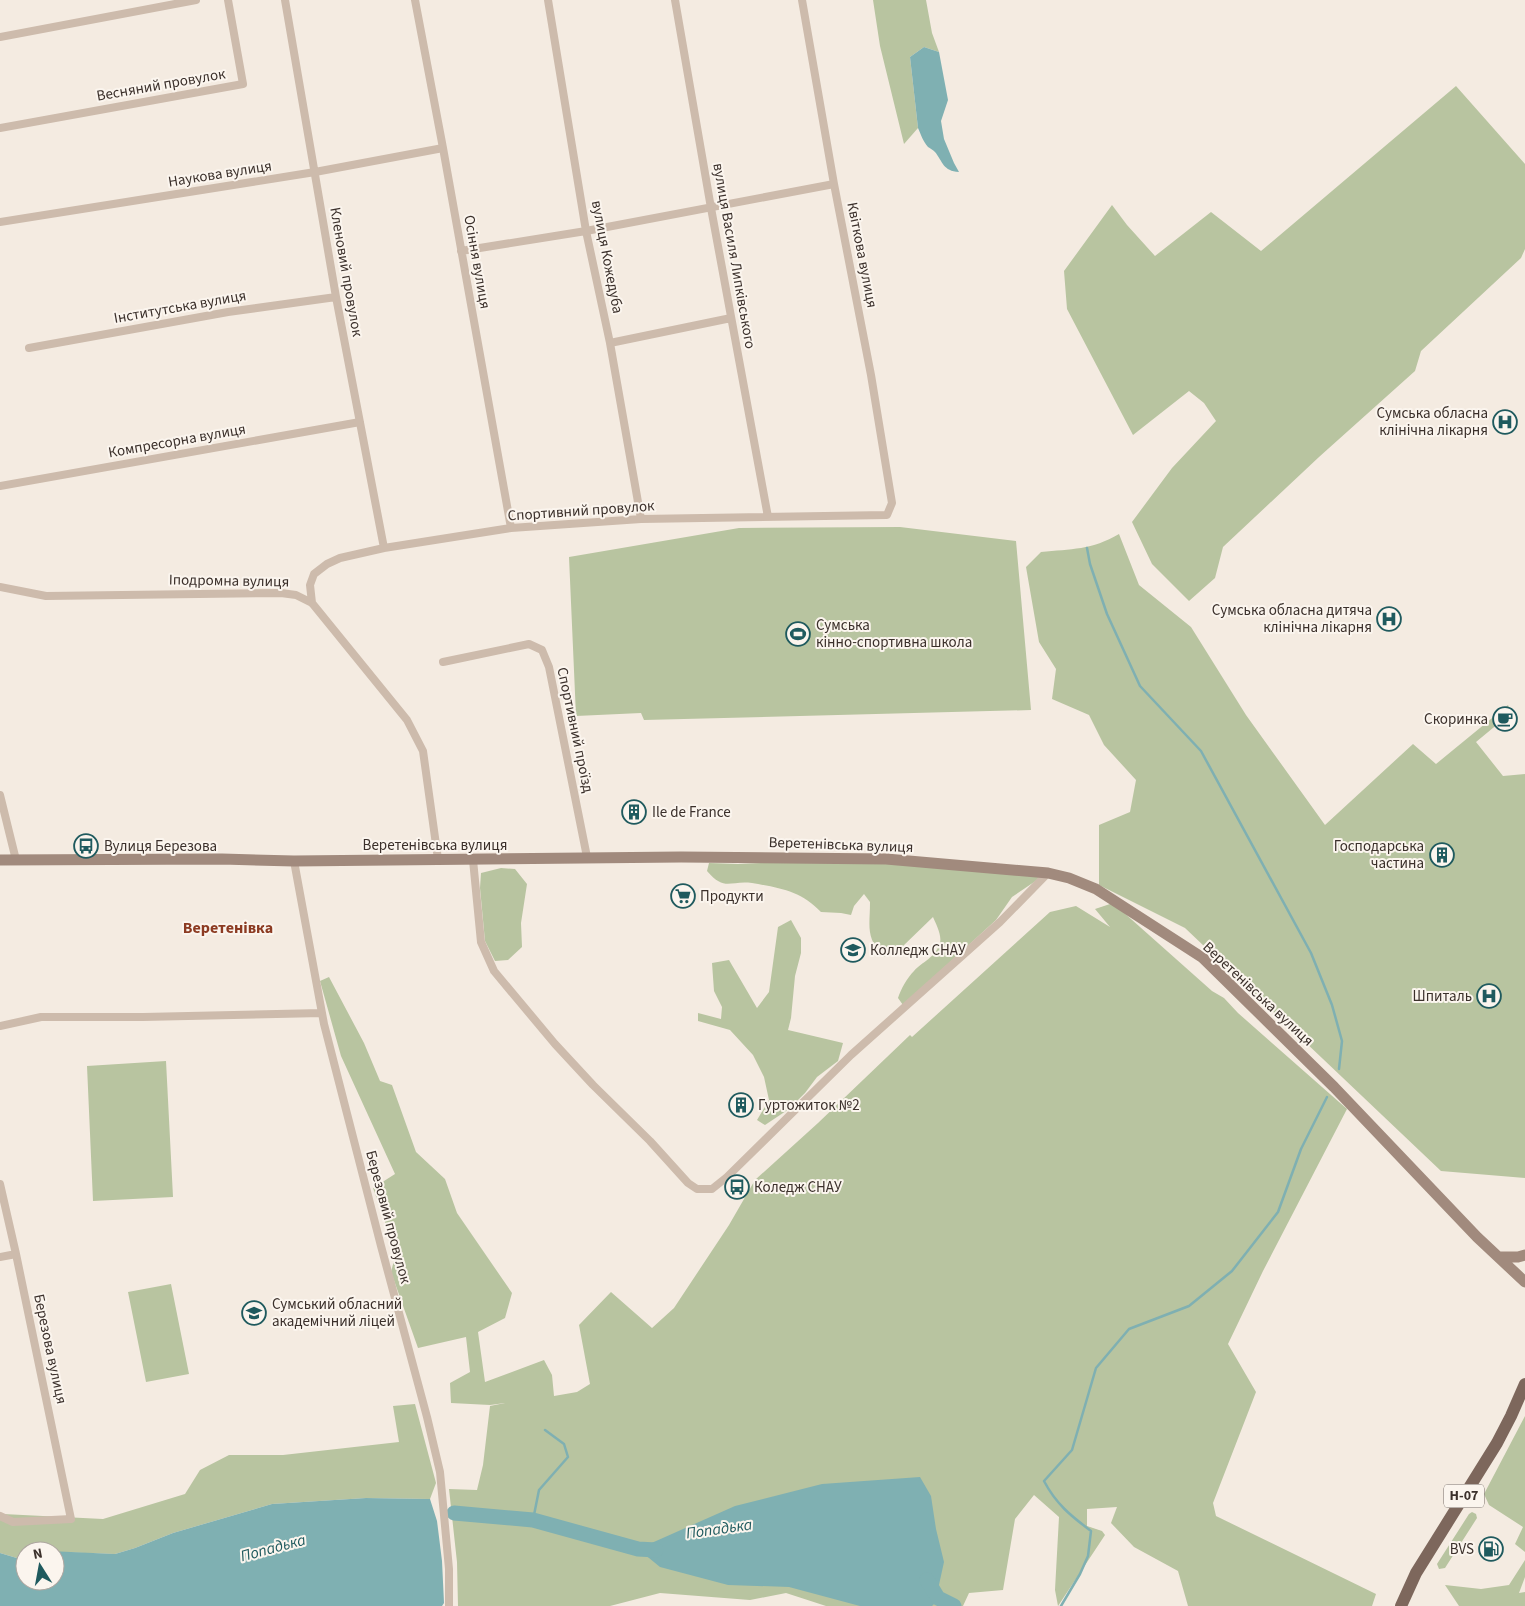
<svg xmlns="http://www.w3.org/2000/svg" width="1525" height="1606" viewBox="0 0 1525 1606" font-family="'Source Sans 3',sans-serif">
<style>
.green{fill:#b8c4a0}
.water{fill:#7fb0b2}
.lines{fill:none;stroke-linecap:round;stroke-linejoin:round}
.stream{stroke:#7fb0b2;stroke-width:2.5}
.river{stroke:#7fb0b2;stroke-width:15}
.street{stroke:#cdbbac;stroke-width:8}
.secondary{stroke:#a18a7d;stroke-width:11}
.primary{stroke:#7d675c;stroke-width:12}
.labels{text-anchor:middle;dominant-baseline:central;stroke-width:4;stroke-linejoin:round;paint-order:stroke}
.shield{fill:#fbf5ee;stroke:#756b66;stroke-width:1}
.shield-label{font-size:14px;font-weight:bold;fill:#3b302b}
.street-label{font-size:15px;fill:#3b302b;stroke:#fbf5ee}
.poi-label{font-size:15px;fill:#3b302b;stroke:#fbf5ee;text-anchor:start}
.neighbourhood-label{font-size:16px;font-weight:bold;fill:#8c3b22;stroke:#fbf5ee}
.water-label{font-size:16px;font-style:italic;fill:#1f5a5e;stroke:#fbf5ee}
</style>
<rect width="100%" height="100%" fill="#f4ebe1"/>
<path class="green" d="M873 0H926L932 33 939 52 924 47 910 57 918 128 904 144 880 46Z
M1456 86 1525 164V249L1521 258 1421 351 1415 371 1319 457 1223 547 1215 578 1189 601 1152 564 1132 522 1172 468 1216 421 1204 403 1189 391 1133 435 1067 309 1064 271 1112 205 1127 225 1155 256 1211 212 1261 251Z
M900 527 1016 541 1031 710 644 720 641 713 576 716 569 557 739 528Z
M1119 534 1139 585 1191 627 1246 715 1325 825 1413 744 1436 764 1508 705 1511 713 1476 742 1503 776 1525 774V1178L1441 1171 1185 928 1099 885V825L1130 812 1136 780 1104 745 1089 715 1052 699 1056 669 1039 642 1026 567 1041 552C1071 549 1092 550 1119 534Z
M912 862 1043 876 1012 897 996 920 903 1005 898 998C901 989 907 978 914 971 922 962 936 957 940 943 942 935 936 924 933 917L902 947 884 957C865 937 870 927 870 902L864 894 854 906 851 915 841 913 821 912C801 891 780 888 752 883 730 880 725 892 707 871L709 863 738 864 761 863Z
M501 868 515 869 527 884 521 923 522 947 508 960 495 961 485 941 480 888 481 873Z
M1113 903 1212 991 1224 998 1238 1013 1347 1109 1263 1271 1228 1344 1256 1392 1213 1503 1216 1516 1376 1594 1372 1606H1188L1178 1571 1134 1547 1111 1523 1117 1507 1087 1509V1526L1102 1531 1105 1535 1058 1606 1055 1590 1059 1517 1034 1495 1015 1519 1003 1590 969 1593 963 1606H826L786 1593 750 1600 660 1593 610 1606H458L457 1562 449 1489 477 1490 483 1465 490 1406 505 1403 490 1405 451 1403 450 1383 470 1372 466 1337 418 1348 391 1272 396 1253 373 1188 395 1174 341 1056 320 981 329 977 364 1043 380 1081 392 1085 416 1152 445 1179 457 1213 512 1293 505 1318 478 1332 485 1382 544 1360 552 1375 554 1396 577 1392 590 1384 579 1325 611 1292 652 1328 674 1308 729 1225 755 1180 818 1123 910 1035 912 1037 1050 912 1076 906 1110 927 1095 909Z
M791 920 801 938V953L795 976 791 1018 788 1030 843 1043 838 1061 817 1077 805 1093 789 1109 765 1125 757 1120 769 1100 764 1077 753 1055 730 1030 698 1021V1013L721 1019 722 1007 714 991 712 963 729 960 757 1008 769 992 778 927Z
M166 1061 173 1197 93 1201 87 1066Z
M171 1284 189 1374 146 1382 128 1292Z
M415 1404 436 1483 430 1499 366 1498 272 1504 173 1533 135 1548 115 1554 25 1551V1557L20 1559 0 1553V1512L3 1514 103 1519 185 1494 200 1470 229 1455H283L399 1442 393 1406Z
M1525 1416V1552L1515 1544 1523 1527 1489 1505 1484 1494Z
M1472 1512 1476 1514 1477 1518 1445 1568 1439 1569 1437 1564 1469 1514Z
M1525 1560V1577L1519 1593 1525 1592V1606H1459L1445 1585 1481 1589 1509 1585Z"/>
<path class="water" d="M924 47 939 52 948 100 941 121 944 139 954 163 959 172C943 171 943 162 935 152 933 150 930 148 928 147 923 141 921 135 918 128L910 57Z
M920 1477 931 1496 936 1529 944 1562 935 1603 932 1606H860L789 1587 728 1585 660 1567 638 1549 735 1506 822 1484Z
M366 1498 430 1499 437 1521 442 1561 444 1603 442 1606H0V1553L20 1559 25 1557V1581H55V1551H48H49L115 1554 135 1548 173 1533 272 1504Z"/>
<g class="lines">
<path class="stream" d="M1087 548 1090 564 1107 614 1140 686 1201 751 1311 953 1332 1005 1342 1041 1339 1069
M533 1520 539 1490 568 1457 564 1444 545 1430
M1061 1606 1080 1574 1088 1556 1091 1531C1071 1516 1056 1504 1044 1481L1072 1450 1096 1368 1129 1329 1189 1306 1232 1271 1278 1212 1301 1149 1327 1097"/>
<path class="river" d="M454 1513 533 1520 638 1549 656 1550
M927 1580 938 1598 954 1606"/>
<path class="street" d="M285 0 336 297 384 548
M415 0 443 148 511 528
M548 0 586 231 610 343 641 519
M675 0 711 208 768 517
M0 37 196 0
M0 128 243 84 228 0
M0 222 315 172 443 148
M461 251 586 231 834 184
M610 343 731 318
M29 348 228 312 336 297
M0 486 360 422
M0 587 46 596 281 593 296 595 312 603 407 720 423 751 438 859
M312 603 310 585 314 574 327 564 340 558 384 548 511 528 641 519 887 515 892 503 871 375 834 184 802 0
M443 662 529 644 542 650 549 667 587 857
M0 795 16 860
M473 860 481 942 494 971 555 1044 593 1085 650 1141 688 1183 697 1189H712L727 1177 851 1055 1000 922 1048 873
M294 861 324 1024 381 1246 427 1417 440 1472 449 1569V1606
M0 1026 41 1017H143L322 1013
M0 1184 16 1254 71 1519 13 1522 0 1516
M0 1257 16 1254"/>
<path class="secondary" d="M0 860 222 859 294 861 681 857 886 859 1048 873 1069 878 1096 889 1203 958 1334 1087 1477 1237 1525 1282
M1499 1257H1518L1525 1255"/>
<path class="primary" d="M1401 1606 1416 1573 1497 1443 1511 1416 1525 1384"/>
</g>
<defs>
<g id="hospital-ring" transform="scale(1.25)"><circle r="9.5" fill="#fbf5ee" stroke="#1f5a5e" stroke-width="1.5"/><path d="M-5-5h3v3.5h4V-5h3V5h-3V1.5h-4V5h-3Z" fill="#1f5a5e"/></g>
<g id="stadium-ring" transform="scale(1.25)"><circle r="9.5" fill="#fbf5ee" stroke="#1f5a5e" stroke-width="1.5"/><path d="M0-5a6.5 5 0 1 0 0 10a6.5 5 0 1 0 0-10ZM-3.5-1.8h7v3.6h-7Z" fill="#1f5a5e"/></g>
<g id="cafe-ring" transform="scale(1.25)"><circle r="9.5" fill="#fbf5ee" stroke="#1f5a5e" stroke-width="1.5"/><path d="M-5.5-4.5H6V0H3Q3 3.5 0 3.5H-2.5Q-5.5 3.5-5.5 0ZM3-3.2v2h1.7v-2ZM-6 4.5H4V6H-6Z" fill="#1f5a5e"/></g>
<g id="building-ring" transform="scale(1.25)"><circle r="9.5" fill="#fbf5ee" stroke="#1f5a5e" stroke-width="1.5"/><path d="M-4-6H4V6H1V3H-1V6H-4ZM-2.5-4.3h1.7v1.8h-1.7ZM.8-4.3h1.7v1.8H.8ZM-2.5-1h1.7V.8h-1.7ZM.8-1h1.7V.8H.8Z" fill="#1f5a5e"/></g>
<g id="bus-ring" transform="scale(1.25)"><circle r="9.5" fill="#fbf5ee" stroke="#1f5a5e" stroke-width="1.5"/><path d="M-5-6H5V4H4V6H2V4H-2V6H-4V4H-5ZM-3.5-4V0h7V-4ZM-3.5 1.2v1.5H-2V1.2ZM2 1.2v1.5H3.5V1.2Z" fill="#1f5a5e"/></g>
<g id="supermarket-ring" transform="scale(1.25)"><circle r="9.5" fill="#fbf5ee" stroke="#1f5a5e" stroke-width="1.5"/><path d="M-6-5.5h2.5l.6 2H6L4.5 2H-2.5L-4.4-4H-6ZM-1.5 3.2a1.3 1.3 0 1 0 .1 0ZM3 3.2a1.3 1.3 0 1 0 .1 0Z" fill="#1f5a5e"/></g>
<g id="university-ring" transform="scale(1.25)"><circle r="9.5" fill="#fbf5ee" stroke="#1f5a5e" stroke-width="1.5"/><path d="M0-5L7-2L0 1L-7-2ZM-4 1L0 2.5L4 1V4Q0 6-4 4Z" fill="#1f5a5e"/></g>
<g id="school-ring" transform="scale(1.25)"><circle r="9.5" fill="#fbf5ee" stroke="#1f5a5e" stroke-width="1.5"/><path d="M0-5L7-2L0 1L-7-2ZM-4 1L0 2.5L4 1V4Q0 6-4 4Z" fill="#1f5a5e"/></g>
<g id="fuel-ring" transform="scale(1.25)"><circle r="9.5" fill="#fbf5ee" stroke="#1f5a5e" stroke-width="1.5"/><path d="M-5.5-6h7V0h2V4h1.3V-2.5L3-4.5l.8-.8L6-3V5H2.5V1h-1V6h-7ZM-4.2-4.7v3.2H.2V-4.7Z" fill="#1f5a5e"/></g>
</defs>
<g fill-rule="evenodd">
<use href="#hospital-ring" x="1505" y="422"/>
<use href="#hospital-ring" x="1389" y="619"/>
<use href="#stadium-ring" x="798" y="634"/>
<use href="#cafe-ring" x="1505" y="719"/>
<use href="#building-ring" x="634" y="812"/>
<use href="#bus-ring" x="86" y="846"/>
<use href="#building-ring" x="1442" y="855"/>
<use href="#supermarket-ring" x="683" y="896"/>
<use href="#university-ring" x="853" y="950"/>
<use href="#hospital-ring" x="1489" y="996"/>
<use href="#building-ring" x="741" y="1105"/>
<use href="#bus-ring" x="737" y="1187"/>
<use href="#school-ring" x="254" y="1313"/>
<use href="#fuel-ring" x="1491" y="1549"/>
</g>
<g class="labels">
<rect class="shield" x="1444" y="1484.5" width="40" height="23" rx="4"/>
<g class="shield-label">
<text x="1464" y="1496">Н-07</text>
</g>
<g class="street-label">
<text transform="translate(161 85) rotate(-10)">Весняний провулок</text>
<text transform="translate(220 174) rotate(-9)">Наукова вулиця</text>
<text transform="translate(862 255) rotate(79)">Квіткова вулиця</text>
<text transform="translate(734 256) rotate(80)">вулиця Василя Липківського</text>
<text transform="translate(607 257) rotate(79)">вулиця Кожедуба</text>
<text transform="translate(477 262) rotate(80)">Осіння вулиця</text>
<text transform="translate(346 272) rotate(80)">Кленовий провулок</text>
<text transform="translate(180 307) rotate(-10)">Інститутська вулиця</text>
<text transform="translate(177 441) rotate(-10)">Компресорна вулиця</text>
<text transform="translate(581 511) rotate(-4)">Спортивний провулок</text>
<text transform="translate(229 581) rotate(1)">Іподромна вулиця</text>
<text transform="translate(575 730) rotate(78)">Спортивний проїзд</text>
<text x="435" y="845">Веретенівська вулиця</text>
<text transform="translate(841 845) rotate(2)">Веретенівська вулиця</text>
<text transform="translate(1258 994) rotate(43)">Веретенівська вулиця</text>
<text transform="translate(388 1217) rotate(75)">Березовий провулок</text>
<text transform="translate(50 1349) rotate(78)">Березова вулиця</text>
</g>
<g class="poi-label">
<text x="1488" y="413" text-anchor="end">Сумська обласна<tspan x="1488" dy="17">клінічна лікарня</tspan></text>
<text x="1372" y="610" text-anchor="end">Сумська обласна дитяча<tspan x="1372" dy="17">клінічна лікарня</tspan></text>
<text x="816" y="625">Сумська<tspan x="816" dy="17">кінно-спортивна школа</tspan></text>
<text x="1488" y="719" text-anchor="end">Скоринка</text>
<text x="652" y="812">Ile de France</text>
<text x="104" y="846">Вулиця Березова</text>
<text x="1424" y="846" text-anchor="end">Господарська<tspan x="1424" dy="17">частина</tspan></text>
<text x="700" y="896">Продукти</text>
<text x="870" y="950">Колледж СНАУ</text>
<text x="1472" y="996" text-anchor="end">Шпиталь</text>
<text x="758" y="1105">Гуртожиток №2</text>
<text x="754" y="1187">Коледж СНАУ</text>
<text x="272" y="1304">Сумський обласний<tspan x="272" dy="17">академічний ліцей</tspan></text>
<text x="1474" y="1549" text-anchor="end">BVS</text>
</g>
<g class="neighbourhood-label">
<text x="228" y="928">Веретенівка</text>
</g>
<g class="water-label">
<text transform="translate(719 1529) rotate(-8)">Попадька</text>
<text transform="translate(273 1548) rotate(-15)">Попадька</text>
</g>
</g>
<g transform="translate(40 1566) rotate(349)"><circle r="24" fill="#fbf5ee" stroke="#aea6a0"/>
<path d="M0-4L9 19L0 12L-9 19Z" fill="#1f5a5e"/>
<text y="-8" font-size="14" font-weight="bold" text-anchor="middle" fill="#3b302b">N</text>
</g>
</svg>
